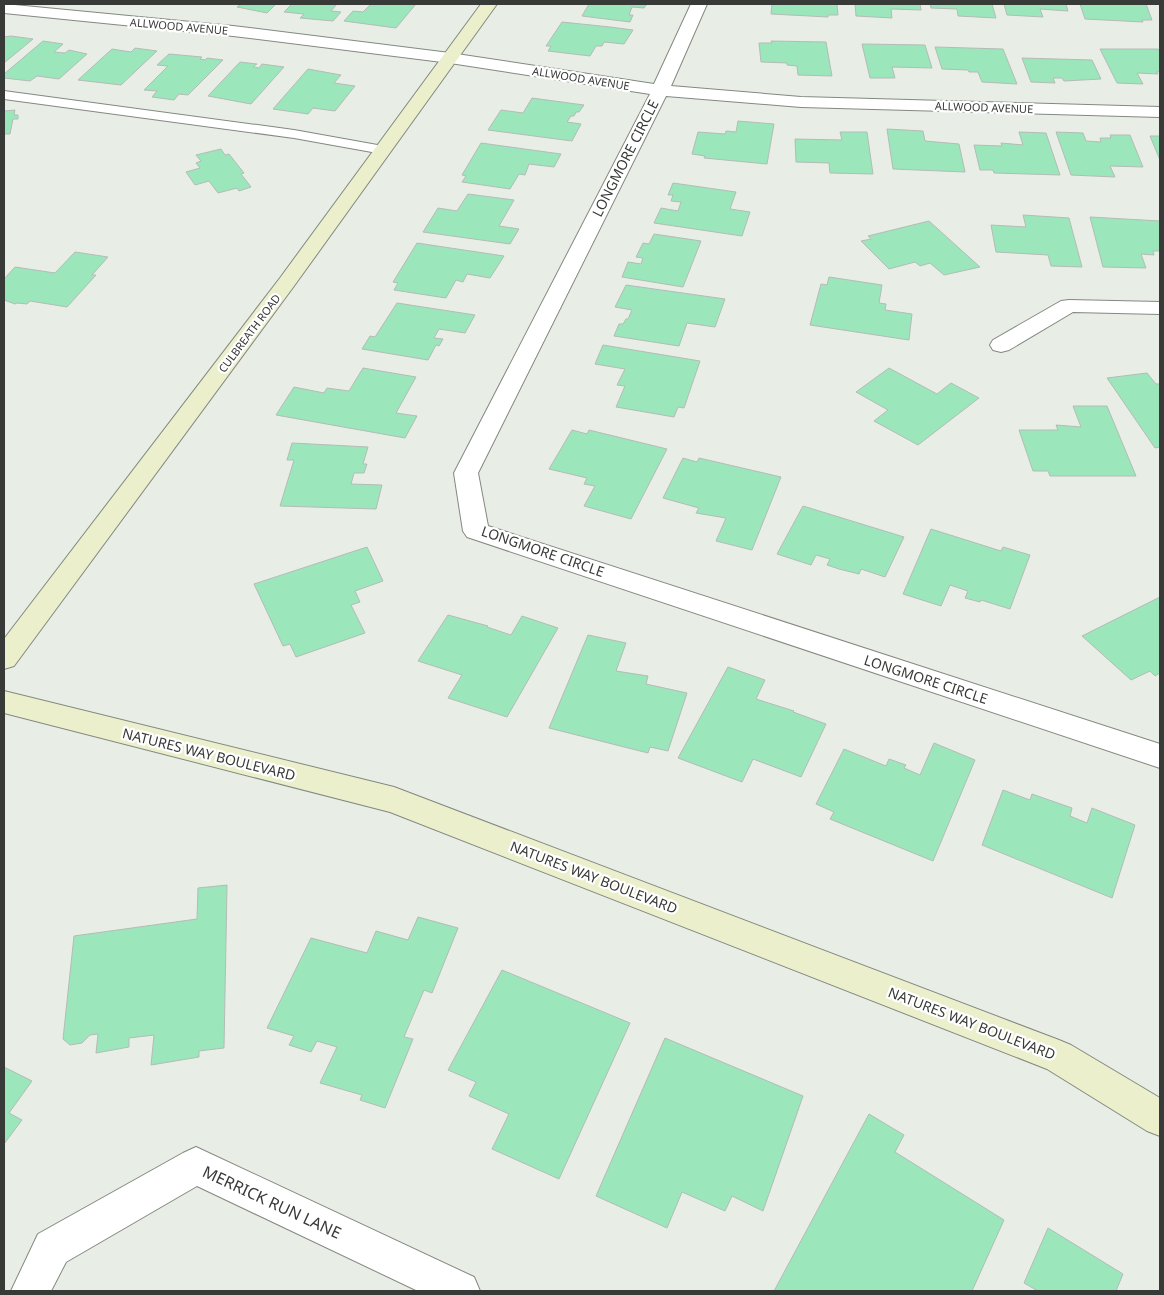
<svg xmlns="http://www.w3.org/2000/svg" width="1164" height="1295" viewBox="0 0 1164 1295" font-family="'Noto Sans',sans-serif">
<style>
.building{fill:#9be6bb;stroke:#b3bcb6}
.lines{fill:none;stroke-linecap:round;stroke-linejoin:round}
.lane-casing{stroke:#838981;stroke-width:2}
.street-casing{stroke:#838981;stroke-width:2}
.secondary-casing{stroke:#838981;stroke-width:2}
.lane{fill:#fff;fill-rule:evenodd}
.street{fill:#fff;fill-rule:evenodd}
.secondary{fill:#ebefcc;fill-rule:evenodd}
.labels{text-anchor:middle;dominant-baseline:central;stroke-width:4.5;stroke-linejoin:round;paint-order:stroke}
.far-street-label{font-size:11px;fill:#373a37;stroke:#fff}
.street-label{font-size:14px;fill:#373a37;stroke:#fff}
.near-street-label{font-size:16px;fill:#373a37;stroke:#fff}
</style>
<rect width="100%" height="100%" fill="#e8eee6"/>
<path class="building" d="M241 4H276L267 13 237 7Z
M292 4H337L331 11 341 12 333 21 300 18 304 14 284 12Z
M371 4H416L396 28 344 21 353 11 363 12Z
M586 4H647L644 8 632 7 629 15H633L630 22 582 16 589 4Z
M772 4H837L838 15H828V17L771 14Z
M855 4H920L921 10 891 9 892 18 856 16Z
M930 4H992L996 18 958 16 957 9 931 8Z
M1004 4H1066L1068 11 1040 9 1043 17 1007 15Z
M1080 4H1146L1152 20H1142L1143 22 1085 19Z
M562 22 610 27 633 30 624 44 604 42 602 46H596L590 56 548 51 551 46H546Z
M11 36 33 39 4 63V37Z
M43 41 63 44 54 52 65 53 69 50 87 54 59 79 37 76 30 81 4 78V74Z
M771 41 826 42 832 76 798 75 797 66 787 65V63L761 62 759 43H772Z
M862 44 925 45 932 68 892 67 895 78H870Z
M935 47 1003 49 1017 84 982 82 978 72H969L968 70 942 69Z
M135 48 157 51 121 85 78 80 112 49 131 52Z
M1100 49H1158L1160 52V72H1156L1158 74 1137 73 1143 84 1117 83Z
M169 54 202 57 200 59 205 60 207 58 223 60 188 95 179 94 174 100 152 97 157 91 144 90 168 66 157 65Z
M1022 58 1092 60 1101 79 1064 81 1062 78H1053L1055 83 1031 82Z
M240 62 257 64 253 67 259 68 262 64 284 67 251 104 208 96Z
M308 69 341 75 334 83 355 86 335 111 313 108 308 114 273 109Z
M532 98 584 105 579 112H576L574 116H571L567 122 581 124 572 141 488 130 501 110 523 113Z
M15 110 14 115H18V119H13L10 134H4V111Z
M738 121 774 124 767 164 704 158 705 156 692 154 698 132 725 134 726 131 736 132Z
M887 129 923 131 925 141 959 144 965 172 893 169Z
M840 132H867L873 174 830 173 829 163 796 162 795 139 842 140Z
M1019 132 1046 133 1060 175 994 173 993 170H980L974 145 1002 146 1001 143 1023 145Z
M1056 132 1083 133 1086 141 1101 142 1100 138H1111L1110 135H1130L1143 167 1110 166 1115 177 1071 175Z
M1150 136H1160V160Z
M481 143 561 154 554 167 529 164 525 175 519 174 510 189 462 182 466 176 462 175Z
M221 149 225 155 229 154 244 173 241 174 251 187 239 191 237 188 218 193 209 181 195 185 186 172 200 168 196 163 201 161 196 155Z
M673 183 736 192 730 209 750 212 742 236 654 223 661 208 678 211 681 202 671 201 673 195H668Z
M468 194 514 200 499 226 519 229 510 244 423 232 438 208 457 211Z
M1023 215 1069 218 1082 267 1051 266 1048 255 996 252 991 225 1026 227Z
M1090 217 1160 221V251H1153L1154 255 1141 254 1146 268 1103 267Z
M929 221 980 267 944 275 930 263 920 266 915 262 889 269 861 241 871 239 868 236Z
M654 234 701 241 683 287 622 277 628 262 641 264 643 258 636 257 643 243 649 244Z
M417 243 504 256 490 278 467 274 463 282 456 280 446 298 394 290 398 283 393 282Z
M75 252 108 257 92 275H96L67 307 30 301 27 304 17 303 15 304 4 300V279L15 267 55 273Z
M829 277 882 285 879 303 886 304 885 310 912 314 909 340 810 325 821 284 827 285Z
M626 285 725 299 715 327 687 323 679 346 614 336 619 324H623L626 319H628L632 310 615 307Z
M397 303 475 315 465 333 439 329 434 338 443 339 439 346 436 345 428 360 362 349 370 336 375 337Z
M603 345 700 361 684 408 678 407 674 417 616 407 625 386 617 385 625 369 595 364Z
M363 368 416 377 396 413 417 416 405 438 276 415 294 387 324 393 327 388 349 391Z
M889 368 937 394 951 383 979 398 918 445 874 421 888 410 856 392Z
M1147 373 1156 384H1160V447L1155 448 1107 378Z
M1073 406H1107L1136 476H1050L1048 471H1033L1019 430H1058L1056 425 1081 427Z
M572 430 587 434 589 430 667 449 631 519 584 506 595 486 584 484 587 478 549 469Z
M292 443 368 447 363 464H367L364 473H354L351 484 382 485 376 509 280 506 294 460H287Z
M683 458 697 462 699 458 781 477 752 550 716 541 726 518 696 513 699 508 663 498Z
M803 506 904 537 885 577 861 569 859 574 839 569 827 565 830 559 816 555 811 565 777 554Z
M931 529 1001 551 1003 547 1030 555 1010 609 981 600 980 602 965 598 968 591 950 585 941 606 903 594Z
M367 547 383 581 355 591 360 602 351 605 365 633 296 657 290 644 283 646 254 584Z
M1160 597V673L1155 676 1150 671 1131 680 1082 636Z
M448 615 488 626 487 627 511 635 522 616 558 628 507 717 448 698 462 675 418 661Z
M588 635 626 643 616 671 648 676 646 684 687 693 668 751 650 747 648 753 549 728Z
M728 667 765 680 756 699 794 711 793 712 826 724 801 777 753 759 742 782 678 758Z
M934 743 975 760 933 861 830 819 834 812 816 804 844 749 886 766 889 759 906 765 904 768 920 775Z
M1003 790 1030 800 1032 794 1072 808 1070 816 1087 823 1092 808 1135 825 1112 898 982 845Z
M227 885 224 1048 199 1051V1057L151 1065 154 1035 129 1038V1047L96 1053 98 1034 90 1035 82 1043 70 1045 63 1039 74 936 197 919 198 888Z
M418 917 458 928 432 993 424 990 404 1037 413 1039 385 1108 360 1100 362 1095 320 1083 337 1047 317 1041 311 1052 289 1045 294 1036 267 1028 311 938 367 953 376 931 408 940Z
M502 970 630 1023 559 1179 492 1149 509 1114 469 1096 476 1082 448 1070Z
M665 1038 803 1096 763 1211 732 1196 725 1211 682 1192 667 1228 596 1196Z
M4 1067 32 1081 9 1113 22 1120 4 1144Z
M869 1114 904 1135 895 1152 1004 1220 972 1291H774Z
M1048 1228 1123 1274 1116 1291H1038L1024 1283Z"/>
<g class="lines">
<g class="lane-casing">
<path id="lane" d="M4 91 294 130 383 146 389 150 383 154 294 138 4 99Z"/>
</g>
<g class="street-casing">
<path id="street" d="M4 4 233 26 450 53 654 84 691 4H707L671 86 801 97 1160 107V117L801 107 666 96 478 473 488 526 1160 744V768L467 537 463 531 454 473 650 94 450 63 233 36 4 13Z
M1069 300 1160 302V314L1073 312 1009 350 1001 352 993 350 990 345 993 340 1061 301Z
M196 1147 474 1277 480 1291H418L197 1186 66 1262 51 1291H11L38 1234 183 1153Z"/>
</g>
<g class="secondary-casing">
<path id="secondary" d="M481 4H497L294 286 14 666 4 669V639L280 278Z
M4 691 394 787 1059 1040 1071 1045 1160 1098V1136L1147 1131 1047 1069 390 812 4 713Z"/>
</g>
<use href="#lane" class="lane"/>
<use href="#street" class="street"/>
<use href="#secondary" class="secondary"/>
</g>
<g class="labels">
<g class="far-street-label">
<text transform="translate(179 26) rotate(5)">ALLWOOD AVENUE</text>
<text transform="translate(581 78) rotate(9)">ALLWOOD AVENUE</text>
<text transform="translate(984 107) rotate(2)">ALLWOOD AVENUE</text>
<text transform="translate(249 333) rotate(-53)">CULBREATH ROAD</text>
</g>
<g class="street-label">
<text transform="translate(625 158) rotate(-63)">LONGMORE CIRCLE</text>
<text transform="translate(543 551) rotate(19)">LONGMORE CIRCLE</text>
<text transform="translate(926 679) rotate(18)">LONGMORE CIRCLE</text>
<text transform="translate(209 754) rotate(14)">NATURES WAY BOULEVARD</text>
<text transform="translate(594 877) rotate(21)">NATURES WAY BOULEVARD</text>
<text transform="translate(972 1023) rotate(21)">NATURES WAY BOULEVARD</text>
</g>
<g class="near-street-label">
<text transform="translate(272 1202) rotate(25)">MERRICK RUN LANE</text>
</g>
</g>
<rect width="1164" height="1295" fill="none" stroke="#373a37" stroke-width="10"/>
</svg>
